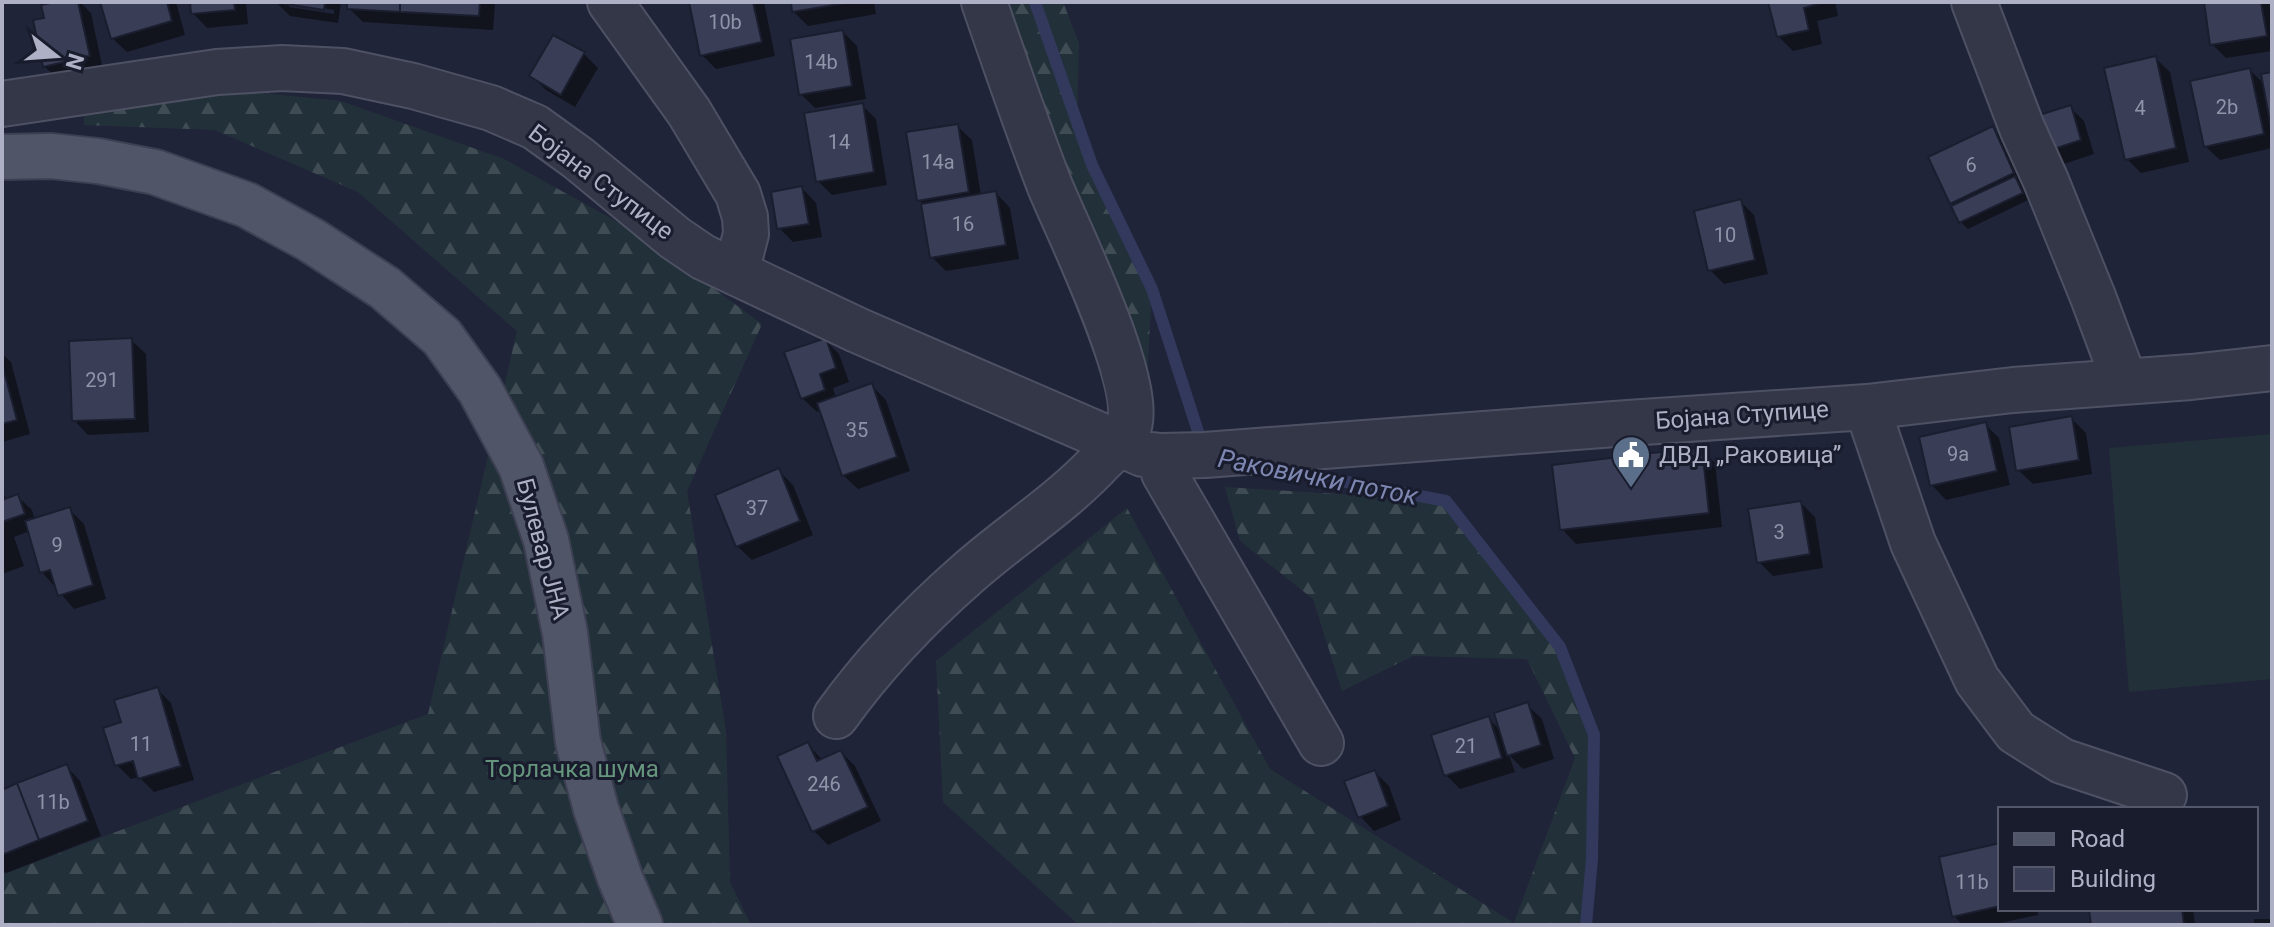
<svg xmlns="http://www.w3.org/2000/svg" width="2274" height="927" viewBox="0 0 2274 927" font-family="Roboto,sans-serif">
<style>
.forest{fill:url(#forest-firs)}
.pitch{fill:#223139}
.shadow{fill:#0007;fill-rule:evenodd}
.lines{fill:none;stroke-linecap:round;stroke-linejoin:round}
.stream{stroke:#32395d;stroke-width:12}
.building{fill:#393e56;stroke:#1b1e2f;stroke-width:2}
.minor-casing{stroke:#4e5163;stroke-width:48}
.major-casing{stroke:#3d4052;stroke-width:48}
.minor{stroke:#333748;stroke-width:44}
.major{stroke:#515568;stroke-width:44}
.labels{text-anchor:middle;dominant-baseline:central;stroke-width:6;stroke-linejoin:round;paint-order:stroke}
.number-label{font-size:20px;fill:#9194a9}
.street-label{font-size:24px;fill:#aeb1c5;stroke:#191c2d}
.poi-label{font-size:24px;fill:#aeb1c5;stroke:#191c2d;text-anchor:start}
.park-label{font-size:24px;fill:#65957c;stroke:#191c2d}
.water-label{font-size:26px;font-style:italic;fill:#7d87b2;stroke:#191c2d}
</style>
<defs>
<pattern id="forest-firs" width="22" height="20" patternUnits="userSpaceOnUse" patternTransform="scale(2)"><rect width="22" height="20" fill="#223139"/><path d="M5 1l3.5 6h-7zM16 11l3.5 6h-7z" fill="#404c54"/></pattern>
</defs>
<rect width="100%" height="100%" fill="#202438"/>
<path class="forest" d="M1006 2H1063L1079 43 1077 124 1092 165 1152 289 1147 376 1086 234Z
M231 90 341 101 504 159 641 235 762 324 687 491 726 731 730 882 751 925H2V875L428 714 517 331 358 192 215 130 84 125V109Z
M1225 487 1446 501 1560 647 1594 735 1592 859 1586 925H1079L943 802 936 661 1127 508 1270 769 1514 923 1575 758 1527 659 1413 656 1342 691 1313 599 1240 541Z"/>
<path class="pitch" d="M2272 434V679L2129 692 2109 448Z"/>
<path class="shadow" d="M64 2H80L91 13 103 70 59 80 44 66Z
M102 2H176L185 35 127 52 112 38Z
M192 2H246L248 24 207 28 193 13Z
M276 2H341L338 23 290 16ZM289 3 334 10V14L289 7Z
M349 2H495L493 30 363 22 349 8Z
M691 2H764L775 56 716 69 702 55Z
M793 2H874L876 14 808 26 794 12Z
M1770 2H1835L1838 16 1817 21 1822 44 1793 51 1778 36Z
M2206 2H2272V51L2226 58 2212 44Z
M843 32 857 46 866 99 815 108 801 94Z
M584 54 598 68 575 107 546 90 532 76Z
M2155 58 2170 72 2189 162 2141 173 2127 159Z
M2250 70 2266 86 2272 74V148L2220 160 2205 146Z
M862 105 876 119 887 185 832 195 818 181Z
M2070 107 2084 121 2094 154 2064 164 2049 149Z
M957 126 972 140 981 196 996 193 1010 208 1019 259 946 271 932 257 925 206 919 200Z
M1993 129 2007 143 2027 187 2023 189 2028 200 1968 229 1961 222 1955 206 1951 202Z
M802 188 816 203 822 237 793 242 779 228Z
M1740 201 1754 215 1768 274 1724 284 1710 270Z
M131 340 146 354 149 432 88 435 74 420Z
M825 340 839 354 849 382 833 388 836 398 872 386 886 400 910 471 858 489 843 475 821 410 817 412 802 398Z
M2 354 11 362 30 434 2 442Z
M2071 418 2086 433 2092 474 2033 484 2018 470Z
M1985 424 1999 438 2010 485 1946 500 1932 485Z
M1701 449 1715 463 1722 527 1576 544 1562 529Z
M779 471 793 485 813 535 752 560 737 546Z
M2 489 6 500 17 496 32 510 35 520 70 510 84 524 106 599 74 609 42 572 30 531 14 537 24 566 2 574Z
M1801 503 1815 517 1823 568 1773 576 1759 562Z
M157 689 171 703 194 780 154 792 139 777 131 779 117 765 123 724Z
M1527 705 1542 719 1554 759 1523 769 1509 755 1515 772 1460 789 1446 775 1488 718 1502 732Z
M808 744 823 761 841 752 855 766 881 821 828 845 814 831Z
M66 766 80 781 101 836 6 873 2 869V792Z
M1375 772 1389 786 1401 820 1374 831 1360 816Z
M2000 845V909H2037L2038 915 1991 925H1963L1954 916Z
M2091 909H2193L2195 925H2093Z
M2254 919H2272V925H2254Z"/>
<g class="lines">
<path class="stream" d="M1035 2 1092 165 1152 289 1203 447
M1274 468 1446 501 1560 647 1594 735 1592 859 1586 925"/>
</g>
<path class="building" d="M55 2H78L90 56 43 67 33 20 44 18 41 5Z
M100 2H167L172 21 111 39Z
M190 2H234L235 10 191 14Z
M274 2H325L324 10Z
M347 2H400V12L347 9Z
M400 2H480L479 16 400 12Z
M689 2H753L762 42 700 56Z
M791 2H852L792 12Z
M1768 2H1825L1804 8 1809 30 1777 37Z
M2204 2H2261L2267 36 2210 45Z
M843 30 852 86 799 95 790 39Z
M553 35 585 52 561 95 529 76Z
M2156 56 2176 148 2125 160 2104 68Z
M2250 68 2264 134 2204 147 2190 81Z
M2272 72V133L2261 74Z
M863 103 874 172 816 182 804 113Z
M2071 105 2081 140 2048 151 2036 116Z
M958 124 969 192 917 201 906 132Z
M1993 126 2014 173 1950 204 1928 157Z
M2015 176 2023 193 1959 223 1951 206Z
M802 186 809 224 777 229 771 192Z
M996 191 1006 245 930 258 921 204Z
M1741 199 1755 260 1708 271 1694 211Z
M132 338 135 419 72 421 69 341Z
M826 338 836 368 820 374 825 390 801 399 784 352Z
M2 364 17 420 2 424Z
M872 383 897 457 842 476 817 403Z
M2072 416 2079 460 2016 471 2009 427Z
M1986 422 1997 471 1930 486 1919 437Z
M1702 447 1709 513 1560 530 1552 465Z
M779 468 800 521 736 547 715 495Z
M18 494 25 514 2 522V500Z
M1801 501 1810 554 1757 563 1748 509Z
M70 507 93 585 58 596 50 570 40 573 25 521Z
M158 687 181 766 138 779 133 761 115 766 103 728 121 722 114 700Z
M1528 702 1541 745 1507 756 1494 713Z
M1489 716 1502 758 1444 776 1431 735Z
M808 742 817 761 841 750 868 807 812 832 777 756Z
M67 764 88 821 39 840 17 783Z
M1375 770 1388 806 1358 818 1344 781Z
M17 783 39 840 2 855V790Z
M2000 843V906L1952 917 1939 857Z
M2089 909H2182L2184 925H2091Z"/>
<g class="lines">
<g class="minor-casing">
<path id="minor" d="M610 2 689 112 738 194 745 217 746 234 736 272
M1974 2 2022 128 2046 181 2093 297 2124 380
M2 104 217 72 282 68 343 71 413 86 491 108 535 127 578 158 675 238 703 257 857 330 1118 443 1143 454 1161 456 1205 455 1628 423 1867 407 2013 390 2191 377 2272 368
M1867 407 1913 543 1977 680 2016 732 2062 761 2164 795
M1161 456 1164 473 1321 743
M836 716C874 663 918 617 967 574 1011 535 1061 504 1101 461 1110 452 1123 441 1128 429 1146 386 1068 231 1049 184 1026 124 1005 63 984 2"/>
</g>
<g class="major-casing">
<path id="major" d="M2 157 51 156 98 161 155 172 247 205 311 240 385 288 442 337 480 390 521 466 546 540 565 633 578 742 596 809 620 878 640 925"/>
</g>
<use href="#minor" class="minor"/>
<use href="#major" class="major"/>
</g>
<defs>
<g id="civic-pin" transform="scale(2)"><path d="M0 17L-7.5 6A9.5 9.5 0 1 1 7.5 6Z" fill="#5c6f8a" stroke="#191c2d"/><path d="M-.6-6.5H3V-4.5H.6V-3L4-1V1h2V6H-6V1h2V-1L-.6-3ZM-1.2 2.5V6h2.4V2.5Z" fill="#fff"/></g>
</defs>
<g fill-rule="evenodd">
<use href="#civic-pin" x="1631" y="455"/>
</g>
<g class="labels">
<g class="number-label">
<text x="725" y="22">10b</text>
<text x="821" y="62">14b</text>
<text x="2227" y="107">2b</text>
<text x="2140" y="108">4</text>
<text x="839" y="142">14</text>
<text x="938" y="162">14a</text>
<text x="1971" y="165">6</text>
<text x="963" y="224">16</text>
<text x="1725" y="235">10</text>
<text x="102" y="380">291</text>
<text x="857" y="430">35</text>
<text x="1958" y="454">9a</text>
<text x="757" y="508">37</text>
<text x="1779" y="532">3</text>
<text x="57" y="545">9</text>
<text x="141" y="744">11</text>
<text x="1466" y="746">21</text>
<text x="824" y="784">246</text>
<text x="53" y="802">11b</text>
<text x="1972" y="882">11b</text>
</g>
<g class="street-label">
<text transform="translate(601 182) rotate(37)">Бојана Ступице</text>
<text transform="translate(1742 415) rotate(-4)">Бојана Ступице</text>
<text transform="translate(543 549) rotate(75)">Булевар ЈНА</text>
</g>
<g class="poi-label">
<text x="1659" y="455">ДВД „Раковица”</text>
</g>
<g class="park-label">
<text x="572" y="769">Торлачка шума</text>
</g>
<g class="water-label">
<text transform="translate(1318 477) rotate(11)">Раковички поток</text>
</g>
</g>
<rect width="2274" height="927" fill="none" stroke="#aeb1c5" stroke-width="8"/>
<rect x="1998" y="807" width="260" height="104" fill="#191c2d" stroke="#55586a" stroke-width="2"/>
<rect x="2014" y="833" width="40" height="12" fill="#515568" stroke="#55586a" stroke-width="2"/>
<text x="2070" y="847" font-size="24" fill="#aeb1c5">Road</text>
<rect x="2014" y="867" width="40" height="24" fill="#393e56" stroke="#55586a" stroke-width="2"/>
<text x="2070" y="887" font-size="24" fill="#aeb1c5">Building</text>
<g transform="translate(56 56) rotate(107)" stroke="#191c2d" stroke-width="6" paint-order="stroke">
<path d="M0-6L14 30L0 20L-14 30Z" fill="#aeb1c5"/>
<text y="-12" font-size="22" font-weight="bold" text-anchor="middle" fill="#aeb1c5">N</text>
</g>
</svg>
